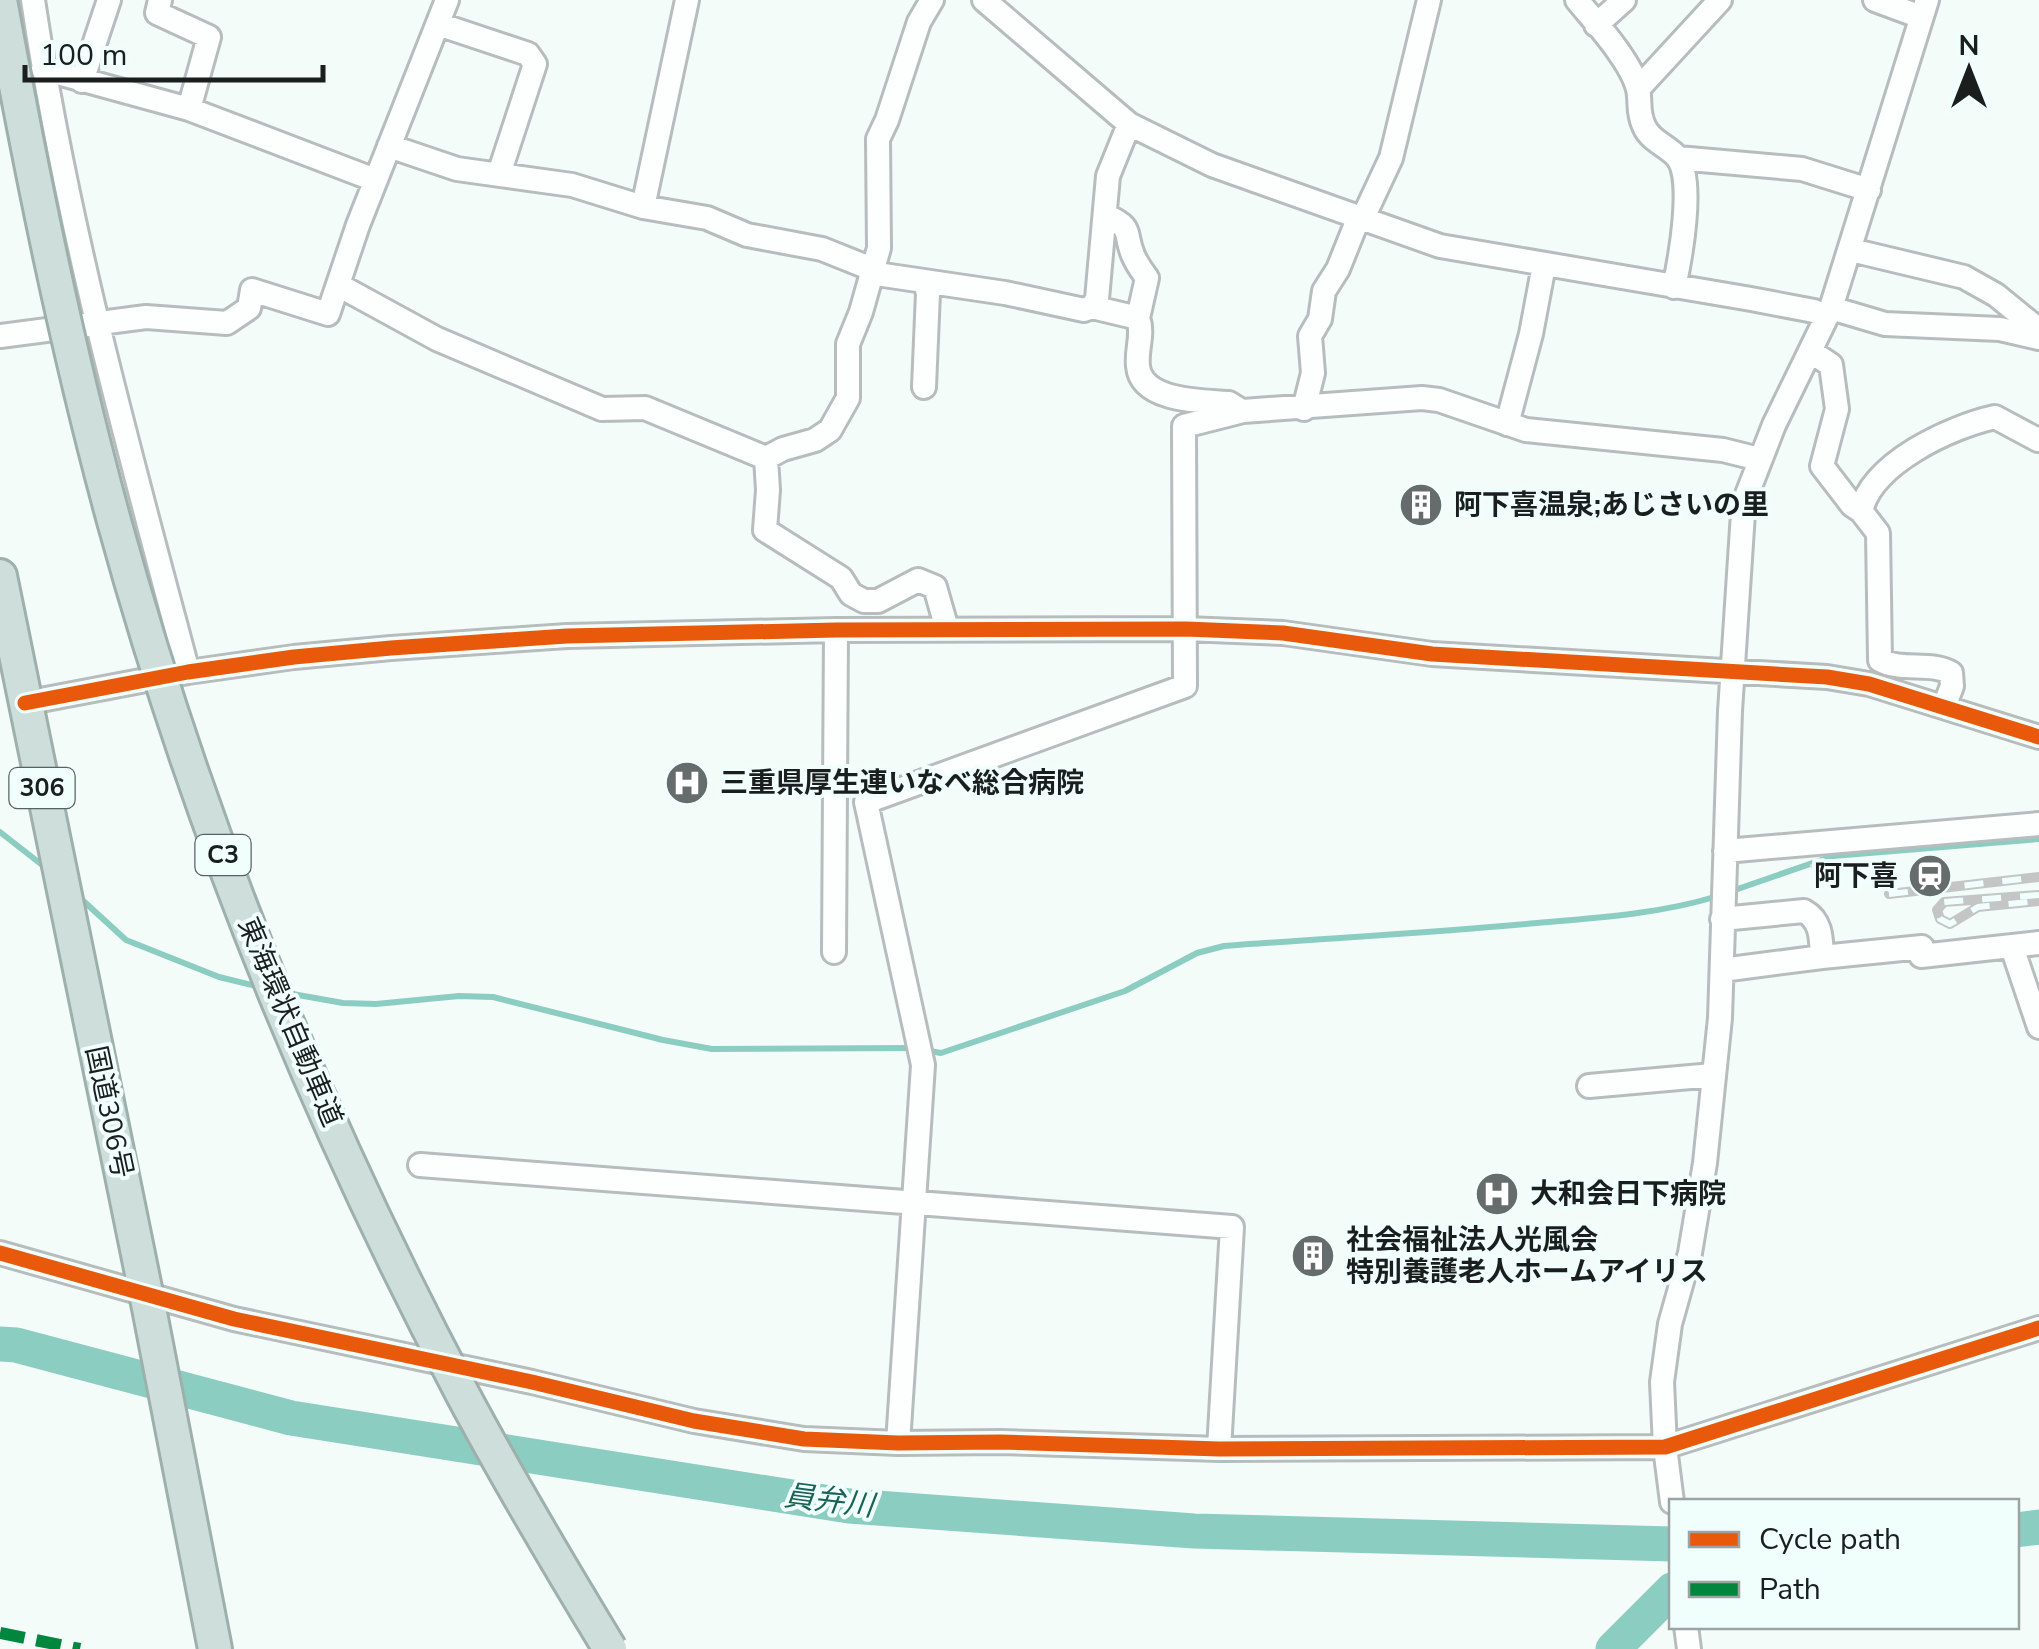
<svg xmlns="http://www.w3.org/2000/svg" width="2039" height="1649" viewBox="0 0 2039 1649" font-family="'Nunito Sans','Noto Sans JP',sans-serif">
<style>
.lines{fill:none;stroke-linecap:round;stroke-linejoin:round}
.stream{stroke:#8ccdc1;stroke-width:6}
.river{stroke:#8ccdc1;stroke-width:35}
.minor-casing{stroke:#b7bdbc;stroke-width:28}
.highway-casing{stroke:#9db0ac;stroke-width:38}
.path{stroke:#dadddb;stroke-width:4;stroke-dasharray:5 5;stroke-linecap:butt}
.minor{stroke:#fdfffe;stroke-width:22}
.highway{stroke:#cededb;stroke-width:32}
.rail-casing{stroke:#c4c6c6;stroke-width:10}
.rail{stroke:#f0fffb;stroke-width:6;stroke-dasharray:19;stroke-linecap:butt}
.highway-bridge-casing{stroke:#9db0ac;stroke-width:38;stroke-linecap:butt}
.highway-bridge{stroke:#cededb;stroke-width:32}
.quiet{stroke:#00873e;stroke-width:12;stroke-dasharray:25 12;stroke-linecap:butt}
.cycleway-casing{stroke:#f0fffb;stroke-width:21}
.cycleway{stroke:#e8590c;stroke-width:15}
.labels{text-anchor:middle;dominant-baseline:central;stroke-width:8;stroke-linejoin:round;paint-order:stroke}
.shield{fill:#f0fffb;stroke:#5a6260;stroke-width:2.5}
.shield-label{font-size:25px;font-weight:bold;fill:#1a1f1e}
.poi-label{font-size:28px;font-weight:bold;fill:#1a1f1e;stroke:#f0fffb;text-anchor:start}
.street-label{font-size:28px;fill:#1a1f1e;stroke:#f0fffb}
.water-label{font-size:30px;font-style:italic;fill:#196257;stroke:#f0fffb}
</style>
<rect width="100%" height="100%" fill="#f4fcfa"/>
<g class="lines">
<path class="stream" d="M0 832 46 868
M1729 892 1833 856 2039 839
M78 896 126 940 219 977 260 987
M287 993 343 1003 376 1004 459 996 493 997 663 1040 712 1049 912 1048
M924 1050 941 1053 1125 991 1197 953 1224 946C1329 938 1433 933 1537 923 1598 918 1659 914 1718 896"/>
<path class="river" d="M0 1344 16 1345 291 1418 849 1506 1194 1531 1672 1544
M2016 1530 2039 1527
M1613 1649 1672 1590"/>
<g class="minor-casing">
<path id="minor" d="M33 0C67 228 129 450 188 672
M160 0 157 13 209 37 189 109
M984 0 1129 124 1212 165 1440 246 1751 299 1814 311 1827 317
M1577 0C1595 22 1631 61 1638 89 1641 103 1637 111 1644 126 1650 141 1668 146 1677 157 1695 179 1680 260 1674 287
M1875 0 1921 17
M438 24 528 54 535 64 499 174
M1596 25 1624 0
M43 69 189 109 375 180
M82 81 109 0
M1638 89 1720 0
M389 146 457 169 572 185 643 207 707 218 747 235 822 249 872 269
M1678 158 1802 169 1869 190
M643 207 687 0
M1105 215C1135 229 1123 231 1133 255 1136 263 1142 271 1147 278L1138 318
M1362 220 1391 158 1429 0
M1851 250 1964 277 1996 295 2039 330
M870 273 1005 293 1084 310 1092 307 1097 299 1108 176 1129 124
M340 286 437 339 602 409 645 408 766 458
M1092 307 1138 318C1144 334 1136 349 1138 366 1141 402 1203 401 1229 403L1237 408
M1831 308 1885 324 2000 329 2039 338
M0 336 146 317 227 323 249 308 252 290 328 314 358 225 447 0
M1810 351 1831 365 1837 409 1822 466 1852 505 1861 511
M924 387 928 293 925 284
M1304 409 1313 373 1310 336 1320 319 1324 291 1338 269 1358 219
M1507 424 1531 334 1544 265
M766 458 783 449 815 440 830 430 848 398V344L861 312 879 248 878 139 887 120 919 22 932 0
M766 458 768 490 765 530 841 578 851 594 864 601H878L918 580 935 587 947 629
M25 703 188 672 294 657 391 648 567 636 836 630 1186 629 1283 633 1432 654 1827 677 1869 684 2039 737
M1944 707 1952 686 1951 673C1931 661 1902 672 1880 660L1878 533 1861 511C1872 463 1950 427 1995 417L2038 440
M1725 851 2039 824
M1722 919 1804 911C1822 921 1821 939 1822 957L1722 970
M2012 947 2039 1027
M834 952 836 630
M1822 957 1922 947 1921 956 2039 943
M1589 1086 1713 1075
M420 1165 1232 1227 1219 1449
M0 1253 234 1319 532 1382 694 1421 804 1439 898 1443 1001 1442 1219 1449 1665 1447 2039 1328
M898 1443 923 1065 866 802 1185 686 1184 426 1243 411 1422 398 1439 400 1526 430 1723 450 1759 459
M1672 1502 1665 1447 1662 1382 1670 1324 1690 1253 1705 1163 1720 1018 1730 711 1743 513 1746 497 1774 425 1831 308 1927 0
M1686 1626 1689 1649"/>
</g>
<g class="highway-casing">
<path id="highway" d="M0 576 149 1308 215 1649"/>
</g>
<path class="path" d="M1811 864 1823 881"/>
<use href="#minor" class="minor"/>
<use href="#highway" class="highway"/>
<g class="rail-casing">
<path id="rail" d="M1889 894 2039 877
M2039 895 1944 902 1937 910 1940 919 1950 924 1978 907 2039 901"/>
</g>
<use href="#rail" class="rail"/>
<g class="highway-bridge-casing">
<path id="highway-bridge" d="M0 0C32 175 67 349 114 521 197 823 317 1119 463 1395 509 1481 559 1565 610 1649"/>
</g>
<use href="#highway-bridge" class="highway-bridge"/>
<path class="quiet" d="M0 1633 80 1649"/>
<g class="cycleway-casing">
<path id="cycleway" d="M25 703 188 672 294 657 391 648 567 636 836 630 1186 629 1283 633 1432 654 1827 677 1869 684 2039 737
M0 1253 234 1319 532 1382 694 1421 804 1439 898 1443 1001 1442 1219 1449 1665 1447 2039 1328"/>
</g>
<use href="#cycleway" class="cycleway"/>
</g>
<defs>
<g id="building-disc" transform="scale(2.25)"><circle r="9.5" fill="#666c6b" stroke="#f0fffb"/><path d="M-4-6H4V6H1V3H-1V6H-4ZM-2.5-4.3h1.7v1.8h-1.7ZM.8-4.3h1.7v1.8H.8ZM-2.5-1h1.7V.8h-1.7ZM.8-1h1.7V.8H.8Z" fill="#fff"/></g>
<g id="hospital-disc" transform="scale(2.25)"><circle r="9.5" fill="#666c6b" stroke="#f0fffb"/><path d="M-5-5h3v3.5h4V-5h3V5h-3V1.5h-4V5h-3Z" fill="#fff"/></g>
<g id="station-disc" transform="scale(2.25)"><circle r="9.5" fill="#666c6b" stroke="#f0fffb"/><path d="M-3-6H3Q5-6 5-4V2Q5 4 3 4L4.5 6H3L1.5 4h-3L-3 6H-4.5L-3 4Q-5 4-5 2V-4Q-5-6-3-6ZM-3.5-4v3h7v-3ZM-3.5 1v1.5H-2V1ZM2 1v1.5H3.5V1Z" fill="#fff"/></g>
</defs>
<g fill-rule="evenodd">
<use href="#building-disc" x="1421" y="505"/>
<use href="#hospital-disc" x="687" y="783"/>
<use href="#station-disc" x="1930" y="876"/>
<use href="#hospital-disc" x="1497" y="1194"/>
<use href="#building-disc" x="1313" y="1256"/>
</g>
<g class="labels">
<g class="shield">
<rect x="9.5" y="768" width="65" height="40" rx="8"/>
<rect x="195.5" y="835" width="55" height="40" rx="8"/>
</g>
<g class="shield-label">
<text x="42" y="788">306</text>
<text x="223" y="855">C3</text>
</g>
<g class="poi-label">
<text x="1454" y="505">阿下喜温泉;あじさいの里</text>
<text x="720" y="783">三重県厚生連いなべ総合病院</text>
<text x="1898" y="876" text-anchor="end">阿下喜</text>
<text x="1530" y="1194">大和会日下病院</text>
<text x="1346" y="1240">社会福祉法人光風会<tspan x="1346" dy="32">特別養護老人ホームアイリス</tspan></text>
</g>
<g class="street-label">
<text transform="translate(290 1022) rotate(67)">東海環状自動車道</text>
<text transform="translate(109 1112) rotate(78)">国道306号</text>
</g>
<g class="water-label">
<text transform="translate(829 1501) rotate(7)">員弁川</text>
</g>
</g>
<rect x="1669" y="1499" width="350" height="130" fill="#f0fffb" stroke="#9aa5a3" stroke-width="2.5"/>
<rect x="1689" y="1532" width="50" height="15" fill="#e8590c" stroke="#9aa5a3" stroke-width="2.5"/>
<text x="1759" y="1549" font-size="30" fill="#1a1f1e">Cycle path</text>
<rect x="1689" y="1582" width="50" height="15" fill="#00873e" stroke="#9aa5a3" stroke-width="2.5"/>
<text x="1759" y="1599" font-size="30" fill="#1a1f1e">Path</text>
<g transform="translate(1969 70)" stroke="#f0fffb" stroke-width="8" paint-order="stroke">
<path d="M0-8L18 38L0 25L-18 38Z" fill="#1a1f1e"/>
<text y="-15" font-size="28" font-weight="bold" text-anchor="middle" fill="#1a1f1e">N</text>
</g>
<path d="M25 65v15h298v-15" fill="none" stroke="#1a1f1e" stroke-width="5"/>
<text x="40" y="65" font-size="30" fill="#1a1f1e" stroke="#f0fffb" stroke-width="8" paint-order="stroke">100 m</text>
</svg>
